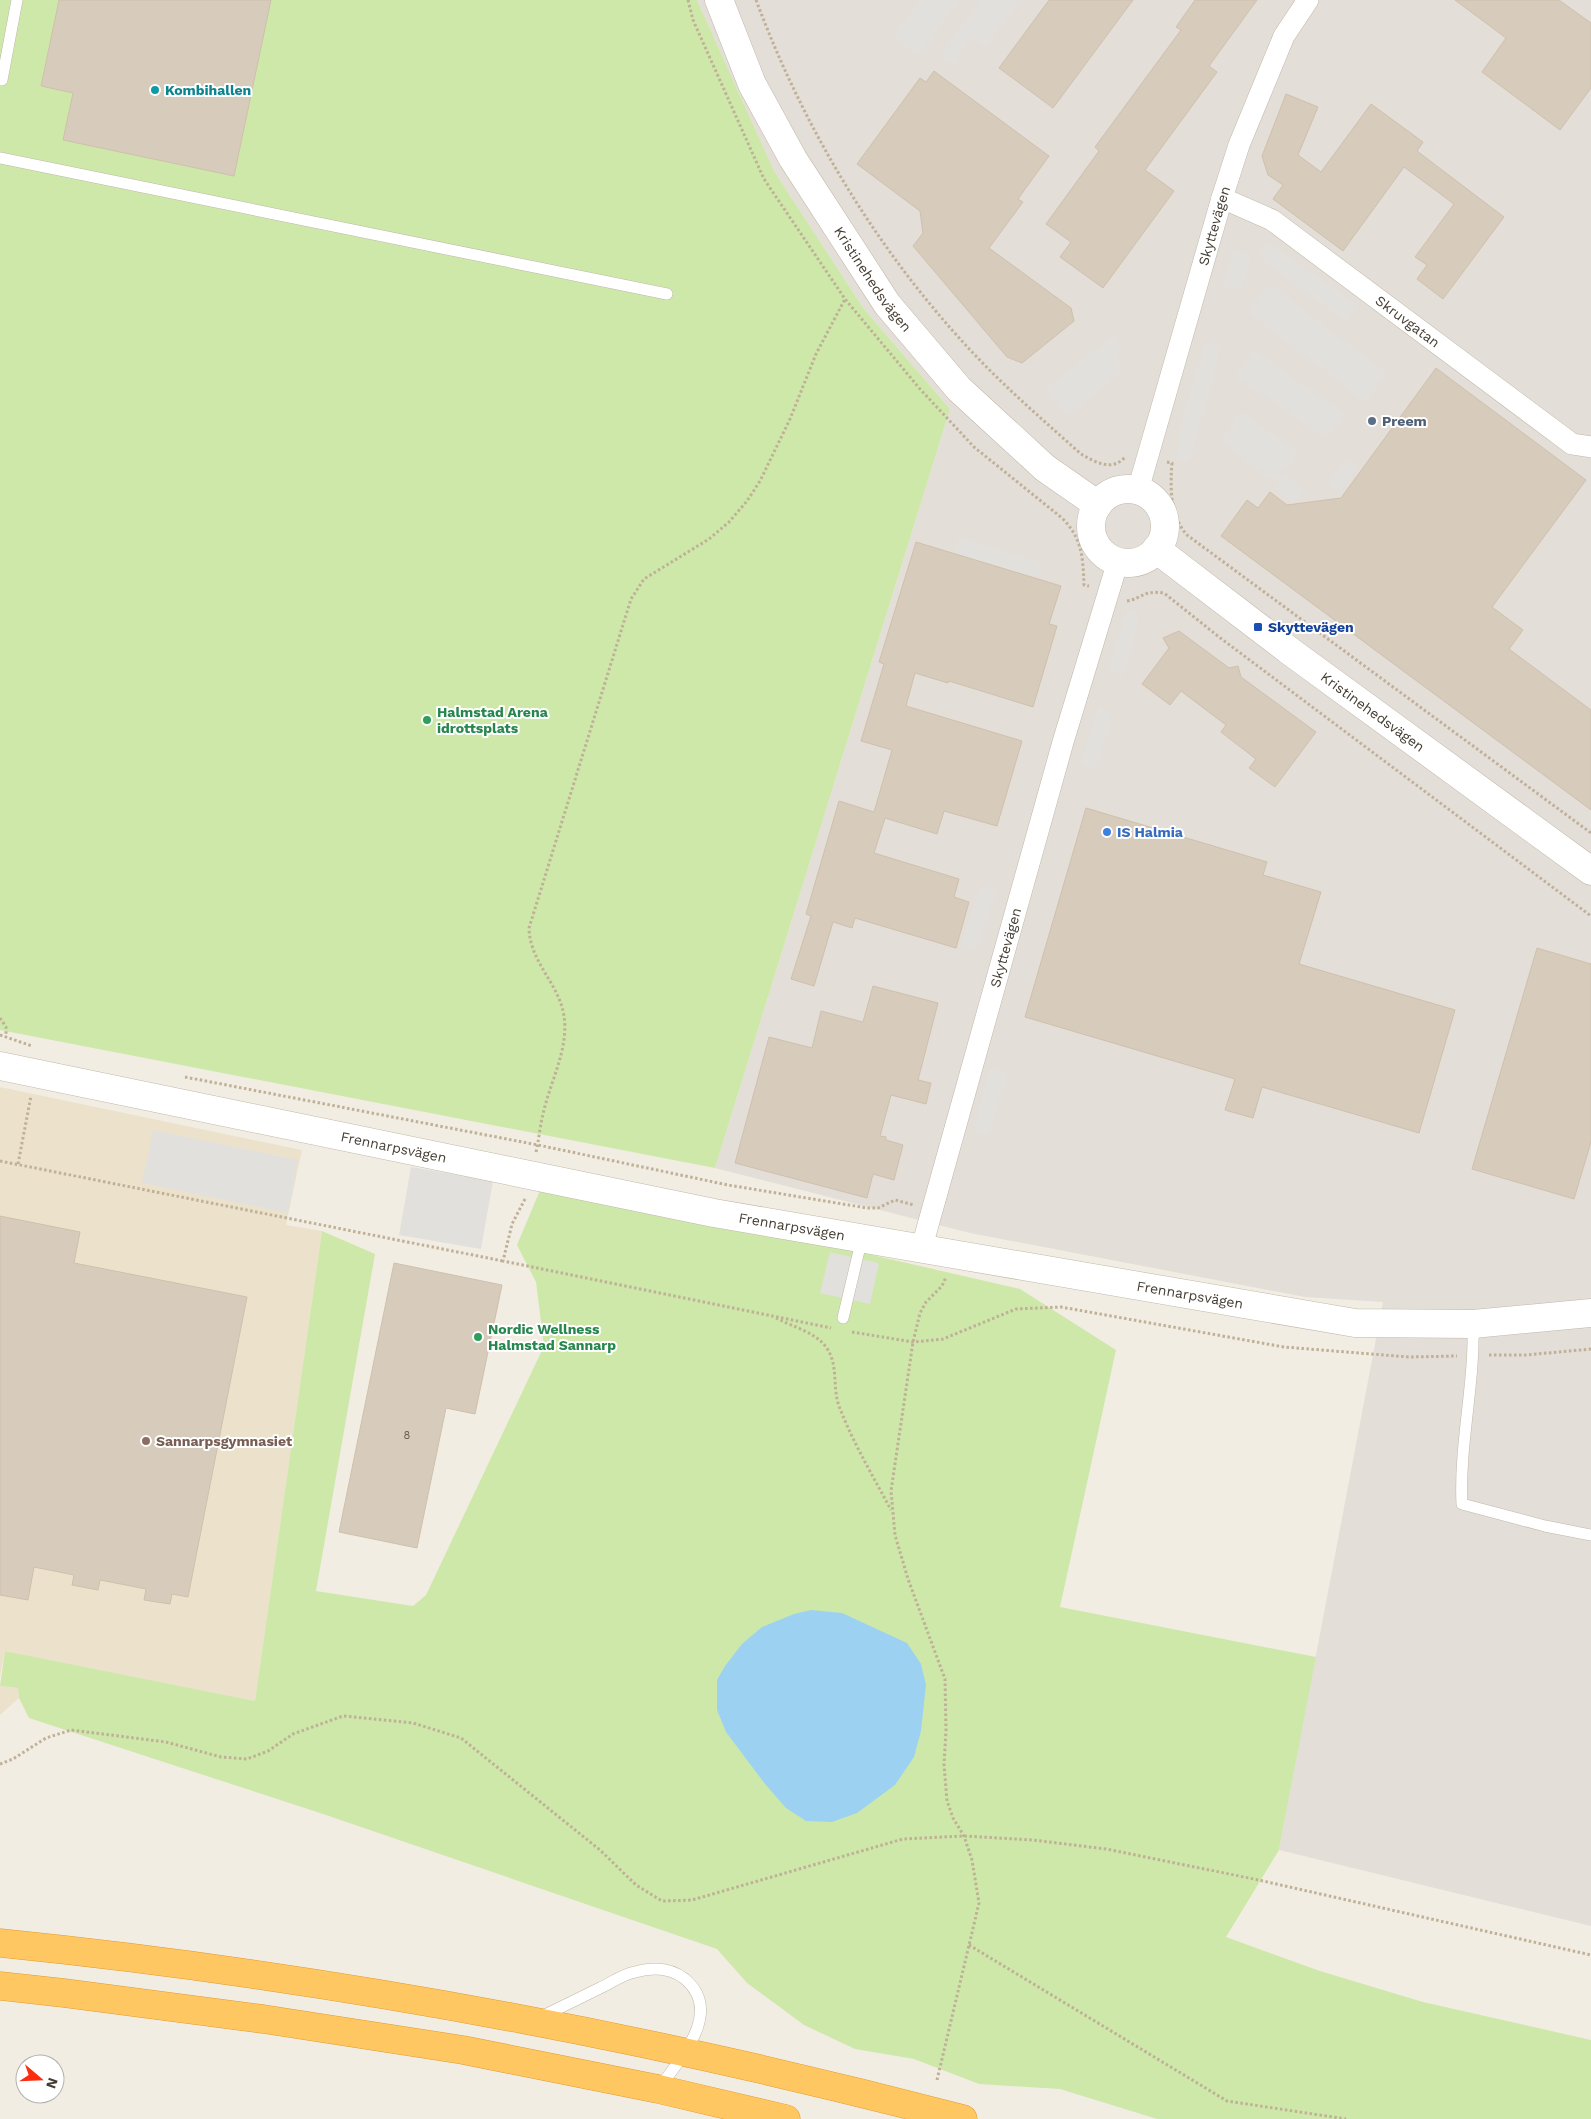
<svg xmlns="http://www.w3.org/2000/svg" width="1591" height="2119" viewBox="0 0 1591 2119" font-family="'Work Sans',sans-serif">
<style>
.industrial{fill:#e4ded8}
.education{fill:#ece2cc}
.green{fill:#cee8aa}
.parking{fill:#e2e0dc}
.water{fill:#9dd1f1}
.building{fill:#d7cbbb;stroke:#cfc0ac}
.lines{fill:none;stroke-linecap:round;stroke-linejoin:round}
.service-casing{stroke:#c0b8a9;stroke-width:12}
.minor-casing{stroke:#c0b8a9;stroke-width:22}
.tertiary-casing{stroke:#c0b8a9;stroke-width:29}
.motorway-casing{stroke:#e09b2f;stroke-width:29}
.path{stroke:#bfb097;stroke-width:3;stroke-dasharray:2.5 2.5;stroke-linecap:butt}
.service{stroke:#fff;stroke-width:11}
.minor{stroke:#fff;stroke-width:21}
.tertiary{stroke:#fff;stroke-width:28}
.motorway{stroke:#ffc761;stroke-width:28}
.culture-dot{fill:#0f9aa8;stroke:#fff;stroke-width:2}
.service-dot{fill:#5c6f8a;stroke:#fff;stroke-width:2}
.transit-dot{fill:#1a4fb4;stroke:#fff;stroke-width:2}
.leisure-dot{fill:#2e9e5b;stroke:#fff;stroke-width:2}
.shop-dot{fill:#3f7fe0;stroke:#fff;stroke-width:2}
.education-dot{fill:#8d6e63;stroke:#fff;stroke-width:2}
.labels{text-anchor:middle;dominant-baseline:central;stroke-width:4;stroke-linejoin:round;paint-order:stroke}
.number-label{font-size:11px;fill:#696055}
.culture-label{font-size:14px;font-weight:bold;fill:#0d838f;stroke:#fff;text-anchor:start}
.street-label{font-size:14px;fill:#443d33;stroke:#fff}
.service-label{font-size:14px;font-weight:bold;fill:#4e5e75;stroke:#fff;text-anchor:start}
.transit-label{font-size:14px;font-weight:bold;fill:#164399;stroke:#fff;text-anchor:start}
.leisure-label{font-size:14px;font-weight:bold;fill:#27864d;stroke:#fff;text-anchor:start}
.shop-label{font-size:14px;font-weight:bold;fill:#366cbe;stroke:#fff;text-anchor:start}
.education-label{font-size:14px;font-weight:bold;fill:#785e54;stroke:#fff;text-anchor:start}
</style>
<rect width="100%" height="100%" fill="#f2ede3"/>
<path class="industrial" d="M697 0H1591V1926L1279 1850 1383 1302 1305 1297 970 1233 715 1168 950 409 864 309 774 171Z"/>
<path class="education" d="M0 1087 302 1150 286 1225 322 1231 255 1701 5 1651 0 1676Z
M0 1686 18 1688 19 1698 0 1715Z"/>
<path class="green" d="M0 0H697L774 171 864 309 950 409 715 1168 0 1030Z
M541 1188 820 1243 1020 1289 1116 1350 1060 1607 1316 1657 1279 1850 1226 1937 1320 1971 1423 2002 1591 2040V2119H1157L1060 2089 979 2084 914 2059 855 2049 804 2025 747 1983 717 1949 323 1814 29 1718 19 1698 18 1688 0 1686 5 1651 255 1701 322 1231 375 1254 316 1591 413 1606 426 1595 544 1346 536 1282 517 1245Z"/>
<path class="parking" d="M921 0H958L918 55 894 37Z
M981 0H1019L986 46 972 36 952 64 941 56Z
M1267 242 1356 305 1345 320 1258 256Z
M1237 251 1252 257 1240 291 1223 285 1234 252Z
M1270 285 1386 374 1365 401 1249 312Z
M1112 337 1122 349 1114 356 1124 369 1067 415 1046 390Z
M1207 341 1221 346 1189 461 1177 459 1182 422Z
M1253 351 1344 414 1327 438 1236 376Z
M1241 412 1297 452 1276 481 1221 441Z
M1345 459 1357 467 1341 491 1329 484Z
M1285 475 1304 490 1294 503 1275 488Z
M959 538 1042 563 1038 577 954 553Z
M1128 609 1139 617 1122 677 1109 668Z
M1100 706 1112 716 1094 772 1082 760Z
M982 885 997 890 976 949 961 943Z
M991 1068 1006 1072 989 1135 974 1131Z
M153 1130 298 1160 288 1213 142 1183Z
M411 1167 493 1181 481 1249 399 1235Z
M830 1252 879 1263 870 1304 820 1293Z"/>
<path class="water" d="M811 1610 842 1613 907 1643 921 1664 926 1685 921 1731 914 1757 895 1785 857 1813 832 1822 806 1821 786 1808 765 1784 726 1732 717 1710V1680L725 1666 742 1644 762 1627 794 1614Z"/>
<path class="building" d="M59 0H271L234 176 63 140 73 93 41 86Z
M1049 0H1133L1053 108 999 68Z
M1195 0H1257L1209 66 1217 72 1145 170 1174 191 1103 288 1060 257 1071 242 1046 224 1099 151 1095 147 1181 30 1176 27Z
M1455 0H1559L1591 23V88L1560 130 1482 72 1506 38Z
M934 71 1049 156 1018 199 1023 202 989 248 1071 308 1074 321 1022 363 1007 357 913 246 923 233 920 211 857 164 920 78 926 82Z
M1286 94 1318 107 1298 155 1321 172 1371 104 1423 142 1417 151 1504 217 1443 299 1417 279 1427 265 1415 257 1454 204 1404 167 1343 251 1273 199 1283 185 1268 175 1262 156Z
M1436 368 1586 480 1492 607 1523 630 1509 649 1591 710V810L1221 536 1247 500 1258 508 1270 492 1287 505 1341 498Z
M916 542 1061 586 1049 624 1057 626 1033 707 949 681 948 683 915 673 906 706 1022 741 997 826 944 811 937 834 885 818 874 853 959 879 954 897 969 902 956 948 855 918 852 928 833 922 814 986 791 979 811 916 806 914 839 801 874 812 892 750 861 741 884 664 879 662Z
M1179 631 1229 668 1238 666 1241 677 1316 732 1275 787 1249 768 1256 759 1221 732 1226 725 1181 691 1170 705 1142 684 1169 648 1163 638Z
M1086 808 1267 862 1263 875 1321 892 1299 964 1455 1010 1419 1133 1262 1087 1253 1118 1225 1110 1235 1079 1025 1017Z
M1537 948 1591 964V1142L1574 1199 1472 1169Z
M873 986 938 1003 918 1080 931 1083 926 1104 891 1095 880 1136 886 1137V1140L903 1145 894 1180 873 1174 867 1198 735 1163 769 1037 812 1048 821 1011 863 1022Z
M0 1216 80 1232 74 1263 247 1297 188 1597 172 1594 170 1604 144 1600 146 1589 100 1580 98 1590 72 1585 74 1575 34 1567 28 1600 0 1595Z
M394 1263 502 1285 475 1414 446 1408 417 1548 339 1532Z"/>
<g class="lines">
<g class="service-casing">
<path id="service" d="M2 80 17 0
M0 158 667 294
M843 1318 862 1238
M1473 1324C1475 1384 1459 1444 1462 1504L1545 1526 1591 1535
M539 2018C559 2008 580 1998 600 1988 611 1983 623 1974 635 1972 653 1967 670 1967 685 1979 724 2012 680 2059 659 2088"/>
</g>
<g class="minor-casing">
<g id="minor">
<path id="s1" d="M1222 198 1272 220 1572 444 1591 447"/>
<path id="s2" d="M1138 490 1222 198 1239 145 1284 36 1308 0"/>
<path id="s3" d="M921 1250 1063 742 1118 561"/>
</g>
</g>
<g class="tertiary-casing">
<g id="tertiary">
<path id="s4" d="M719 0 752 84 793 159 887 304 959 389 1045 468 1098 505"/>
<circle cx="1128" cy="526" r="37"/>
<path id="s5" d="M1156 549 1291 652 1591 871"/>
<path id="s6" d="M0 1066 714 1213 1355 1323 1473 1324 1591 1313"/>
</g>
</g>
<g class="motorway-casing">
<path id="motorway" d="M0 1943C325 1976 647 2036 963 2119
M0 1986 64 1993 263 2019 463 2050 658 2089 786 2119"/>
</g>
<path class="path" d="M688 0 693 20 764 179 845 299 920 389 974 447 1062 518C1082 538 1083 557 1084 585L1089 586
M756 0C804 129 878 252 973 353 1007 389 1044 421 1081 454 1095 462 1112 472 1125 457
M1167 462 1172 463C1170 488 1170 516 1187 535L1591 833
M1127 601C1143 598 1143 590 1164 593L1219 637 1591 916
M0 1018 6 1027V1037
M0 1035 32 1046
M185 1077 538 1145 728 1185 867 1208H878L895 1200 914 1205
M536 1152C539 1139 540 1126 543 1114 550 1082 569 1049 564 1016 559 983 530 963 529 928L631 599 644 579 709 539 729 522 747 501 760 481 790 419 816 354 845 299
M0 1161 503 1261
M18 1164 31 1096
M525 1199 512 1224 503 1261 831 1328
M776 1318C793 1327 815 1332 826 1347 839 1365 832 1387 839 1406 853 1443 873 1476 891 1510
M852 1332 913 1342 943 1339 1016 1309 1061 1307 1284 1347 1409 1357 1457 1356
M1489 1355H1526L1591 1349
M0 1764 13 1759 46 1738 71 1730 166 1742 221 1757 247 1759 268 1751 293 1734 343 1716 413 1723 461 1738 600 1850 636 1885 662 1901 692 1900 903 1839 964 1836 1033 1840 1106 1849 1254 1879 1591 1955
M969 1945 1227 2101 1346 2119
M937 2080 979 1903 972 1860 964 1836 953 1818 947 1801 944 1765 946 1730 945 1679 908 1579 895 1535 891 1491 913 1342 920 1313 926 1302 942 1286 946 1277"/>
<use href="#service" class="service"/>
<use href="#minor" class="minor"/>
<use href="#tertiary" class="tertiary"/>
<use href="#motorway" class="motorway"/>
</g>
<circle class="culture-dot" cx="155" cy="90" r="5"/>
<circle class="service-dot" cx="1372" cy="421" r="5"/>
<rect class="transit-dot" x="1253" y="622" width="10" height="10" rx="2.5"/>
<g class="leisure-dot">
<circle cx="427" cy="720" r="5"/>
<circle cx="478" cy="1337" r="5"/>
</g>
<circle class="shop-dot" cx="1107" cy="832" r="5"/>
<circle class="education-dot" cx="146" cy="1441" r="5"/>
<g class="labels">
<g class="number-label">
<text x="407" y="1435">8</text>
</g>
<g class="culture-label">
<text x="165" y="90">Kombihallen</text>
</g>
<g class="street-label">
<text stroke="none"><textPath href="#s2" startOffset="275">Skyttevägen</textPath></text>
<text stroke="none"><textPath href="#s4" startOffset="320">Kristinehedsvägen</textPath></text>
<text stroke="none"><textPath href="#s1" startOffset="224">Skruvgatan</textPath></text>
<text stroke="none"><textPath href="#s5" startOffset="271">Kristinehedsvägen</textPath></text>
<text stroke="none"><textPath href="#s3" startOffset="314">Skyttevägen</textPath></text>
<text stroke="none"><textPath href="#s6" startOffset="402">Frennarpsvägen</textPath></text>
<text stroke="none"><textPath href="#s6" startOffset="808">Frennarpsvägen</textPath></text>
<text stroke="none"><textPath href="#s6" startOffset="1212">Frennarpsvägen</textPath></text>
</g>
<g class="service-label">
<text x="1382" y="421">Preem</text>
</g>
<g class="transit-label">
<text x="1268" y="627">Skyttevägen</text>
</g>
<g class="leisure-label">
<text x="437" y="712">Halmstad Arena<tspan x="437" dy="16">idrottsplats</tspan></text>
<text x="488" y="1329">Nordic Wellness<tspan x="488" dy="16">Halmstad Sannarp</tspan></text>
</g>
<g class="shop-label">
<text x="1117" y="832">IS Halmia</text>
</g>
<g class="education-label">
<text x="156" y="1441">Sannarpsgymnasiet</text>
</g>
</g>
<g transform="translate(40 2079) rotate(109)"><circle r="24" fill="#ffffff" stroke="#b4b1ad"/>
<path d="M0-4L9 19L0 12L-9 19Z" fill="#fe2c0e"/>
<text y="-8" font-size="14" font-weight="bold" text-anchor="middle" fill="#443d33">N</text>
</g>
</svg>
